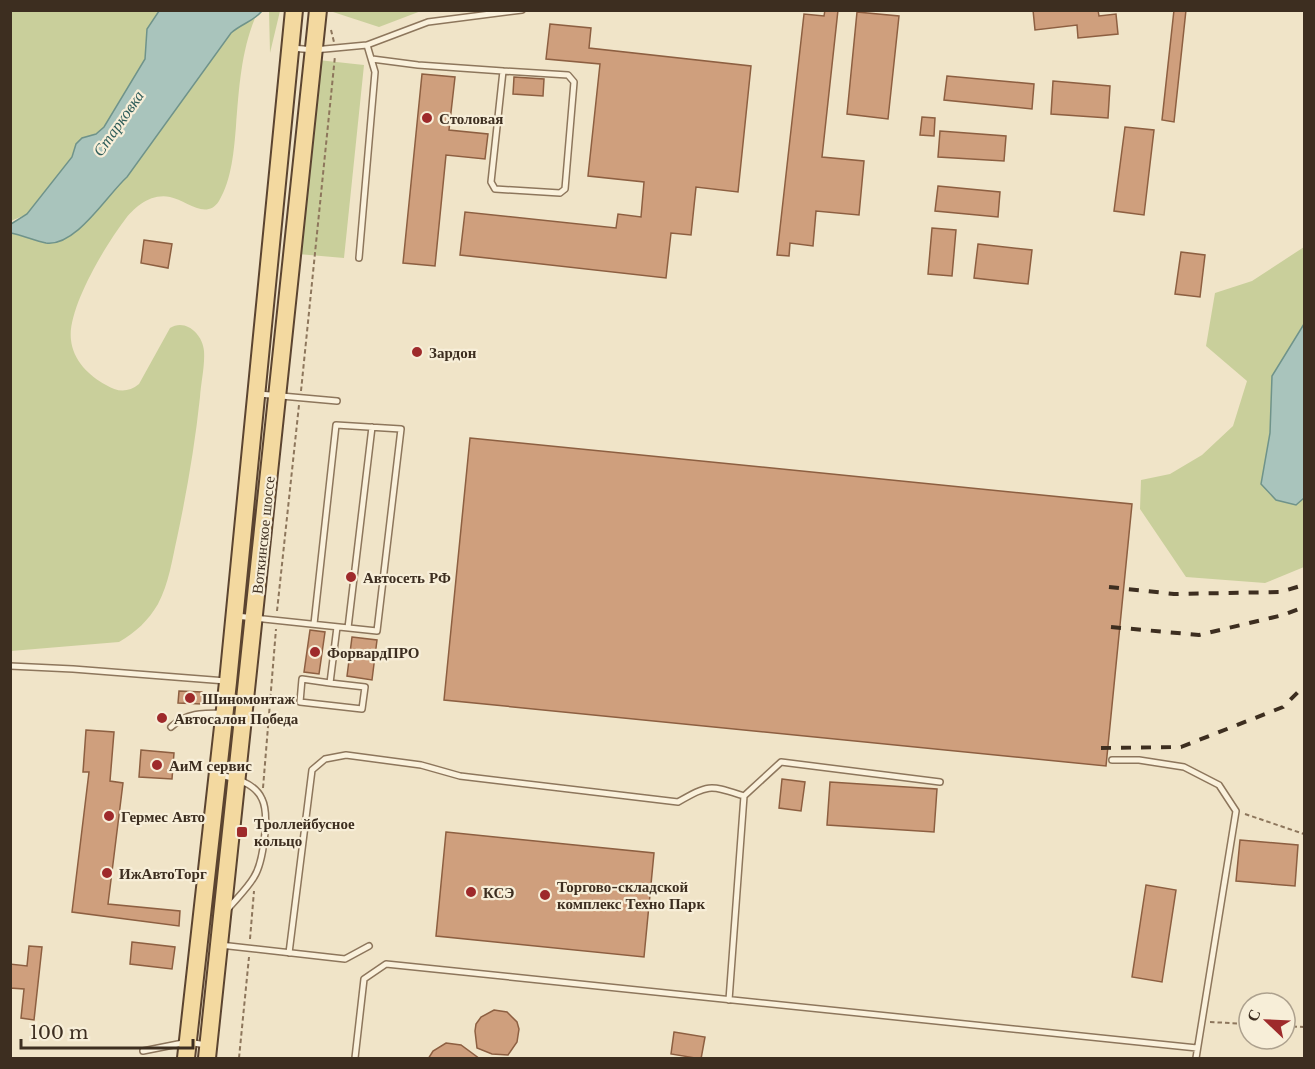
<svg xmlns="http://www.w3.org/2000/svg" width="1315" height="1069" viewBox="0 0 1315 1069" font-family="'Libre Baskerville',serif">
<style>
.green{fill:#c9cf9b}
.water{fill:#a9c4bc;stroke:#6f938a;stroke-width:1.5}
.building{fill:#cf9f7d;stroke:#8d5f41;stroke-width:1.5}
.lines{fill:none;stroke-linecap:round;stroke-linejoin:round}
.service-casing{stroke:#8d765c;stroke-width:8}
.primary-casing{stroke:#5b4430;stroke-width:20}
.path{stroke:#8d765c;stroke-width:2;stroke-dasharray:4.5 3;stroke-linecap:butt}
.service{stroke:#faf1dc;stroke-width:5}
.primary{stroke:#f3d9a0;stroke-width:16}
.rail{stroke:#3d2e20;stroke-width:4;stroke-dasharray:10 10;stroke-linecap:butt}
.poi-dot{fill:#9e2a2b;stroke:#f7eed8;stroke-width:2}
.labels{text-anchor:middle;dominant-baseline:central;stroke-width:4.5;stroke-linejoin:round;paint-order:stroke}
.poi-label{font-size:15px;font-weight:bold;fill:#3d2e20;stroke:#f7eed8;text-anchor:start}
.street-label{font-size:15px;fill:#3d2e20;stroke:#f7eed8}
.water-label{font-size:16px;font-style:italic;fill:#2f5d5a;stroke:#f7eed8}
</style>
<rect width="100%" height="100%" fill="#f0e4c8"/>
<path class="green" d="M11 11H159L147 30 145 59 104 127 96 134 82 138 76 144 72 157 27 214 11 221Z
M269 11H280L270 53Z
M330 11H421L379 27Z
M255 18C241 52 239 89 236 126 234 150 232 179 219 201 206 221 186 200 170 197 151 193 134 207 124 221 105 246 67 309 71 340 73 360 89 376 106 385 117 392 128 393 139 384L170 328C185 318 203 334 204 351 205 366 201 382 200 397 195 444 187 491 177 538 172 560 169 583 158 604 148 621 136 632 119 642L11 651 10 233 46 242 127 177 231 33 239 26Z
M318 60 364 65 344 258 298 254Z
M1304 247V567L1265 583 1186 577 1140 509 1141 480 1170 474 1202 455 1233 426 1247 381 1206 346 1215 293 1252 281Z"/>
<path class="water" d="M159 11H262C254 21 241 24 231 33L127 177C107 195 76 247 46 243 35 241 22 235 11 233V224L27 214 72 157 76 144 82 138 96 134 104 127 145 59 147 29Z
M1304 324V498L1296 505 1276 500 1261 484 1270 433 1272 376Z"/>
<path class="building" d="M825 10H838L822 157 864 161 859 215 816 211 813 246 790 243 789 256 777 255 804 14 824 16Z
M1033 10H1098L1099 16 1116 14 1118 34 1078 38 1077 25 1035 30Z
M1174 10H1186L1174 122 1162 120Z
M857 12 899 16 888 119 847 114Z
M550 24 591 28 589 48 751 66 738 192 696 187 691 235 671 233 666 278 460 255 465 212 616 228 618 214 641 217 644 182 588 176 600 64 546 59Z
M422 74 455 77 449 130 488 134 485 159 446 155 435 266 403 263Z
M947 76 1034 84 1032 109 944 100Z
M514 77 544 79 543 96 513 94Z
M1053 81 1110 86 1108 118 1051 114Z
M922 117 935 118 934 136 920 135Z
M1125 127 1154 130 1144 215 1114 211Z
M940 131 1006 136 1004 161 938 157Z
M938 186 1000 192 998 217 935 211Z
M932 228 956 230 952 276 928 274Z
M144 240 172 244 168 268 141 263Z
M978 244 1032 250 1028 284 974 278Z
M1181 252 1205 255 1200 297 1175 294Z
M470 438 1132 504 1106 766 444 700Z
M310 630 325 632 319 674 304 672Z
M352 637 377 640 372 680 347 676Z
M179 691 202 692V704L178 703Z
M86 730 114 732 110 781 123 783 108 904 180 911 179 926 72 912 89 772H83Z
M141 750 174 753 172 779 139 777Z
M782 779 805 782 801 811 779 808Z
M830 782 937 789 934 832 827 825Z
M446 832 654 853 644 957 436 936Z
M1240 840 1298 845 1295 886 1236 881Z
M1146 885 1176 890 1162 982 1132 977Z
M132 942 175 947 172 969 130 964Z
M29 946 42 947 34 1020 21 1018 24 989 10 988V964L27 966Z
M494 1010 507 1012 517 1022 519 1029 517 1042 508 1055 492 1054 477 1048 475 1031 476 1024 481 1017Z
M674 1032 705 1037 701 1059 671 1054Z
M446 1043 461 1045 480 1059H428L433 1051Z"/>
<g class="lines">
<g class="service-casing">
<path id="service" d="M292 48 314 50 367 45 428 22 522 10
M372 59 418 65 503 71 491 182 495 189 560 193 565 189 574 82 568 75 503 71
M359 258 375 72 367 45
M259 394 337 401
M236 616 377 631 401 429 336 425 314 624
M348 628 372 427
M10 666 73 669 226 681
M330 683 302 679 300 702 362 709 365 687 330 683 337 627
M171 727C186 713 202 713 223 713
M1112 760H1139L1184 767 1219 785 1236 811 1196 1058
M219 775C235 778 255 783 262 799 270 815 263 863 254 877 247 889 236 899 227 910
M220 945 345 959 369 946
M289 953 312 770 325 759 346 755 421 765 460 776 678 802C710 784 709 785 744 796
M729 1000 744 796 781 762 940 782
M143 1051 188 1042 206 1045
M355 1058 364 979 386 964 1197 1048"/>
</g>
<g class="primary-casing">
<path id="primary" d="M186 1058 228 682 294 10
M207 1058 318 10"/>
</g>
<path class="path" d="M331 30 334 42
M301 391 335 56
M277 611 299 405
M263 788 276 629
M1245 814 1304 834
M250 939 254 891
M1210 1022 1249 1024
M1285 1026 1304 1027
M239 1058 249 957"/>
<use href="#service" class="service"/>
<use href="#primary" class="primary"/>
<path class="rail" d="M1109 587 1174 594 1280 592 1304 585
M1111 627 1199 635 1283 615 1304 607
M1101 748 1181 747 1283 707 1304 686"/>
</g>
<g class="poi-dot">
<circle cx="427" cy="118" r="6"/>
<circle cx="417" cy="352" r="6"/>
<circle cx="351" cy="577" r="6"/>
<circle cx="315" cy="652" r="6"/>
<circle cx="190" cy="698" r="6"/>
<circle cx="162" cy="718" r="6"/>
<circle cx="157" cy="765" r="6"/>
<circle cx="109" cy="816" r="6"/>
<rect x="236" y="826" width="12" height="12" rx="3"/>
<circle cx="107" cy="873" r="6"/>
<circle cx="471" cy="892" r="6"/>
<circle cx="545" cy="895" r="6"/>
</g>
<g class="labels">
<g class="poi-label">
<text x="439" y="118">Столовая</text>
<text x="429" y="352">Зардон</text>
<text x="363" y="577">Автосеть РФ</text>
<text x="327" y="652">ФорвардПРО</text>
<text x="202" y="698">Шиномонтаж</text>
<text x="174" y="718">Автосалон Победа</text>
<text x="169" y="765">АиМ сервис</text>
<text x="121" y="816">Гермес Авто</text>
<text x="254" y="823">Троллейбусное<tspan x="254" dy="17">кольцо</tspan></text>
<text x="119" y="873">ИжАвтоТорг</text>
<text x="557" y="886">Торгово-складской<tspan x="557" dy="17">комплекс Техно Парк</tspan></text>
<text x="483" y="892">КСЭ</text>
</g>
<g class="street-label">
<text transform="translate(263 535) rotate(-84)">Воткинское шоссе</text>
</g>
<g class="water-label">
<text transform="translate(118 123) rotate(-55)">Старковка</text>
</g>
</g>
<rect width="1315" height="1069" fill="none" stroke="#3d2e20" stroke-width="24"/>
<g transform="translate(1267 1021) rotate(293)"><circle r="28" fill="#f7eed8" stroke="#ada18e" stroke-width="1.5"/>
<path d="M0-4.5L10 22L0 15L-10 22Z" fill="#9e2a2b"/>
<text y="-9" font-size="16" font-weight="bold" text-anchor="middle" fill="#3d2e20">С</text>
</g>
<path d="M21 1039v9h172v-9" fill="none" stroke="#3d2e20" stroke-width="3"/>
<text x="30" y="1039" font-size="18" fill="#3d2e20" stroke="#f7eed8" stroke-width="4.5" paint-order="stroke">100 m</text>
</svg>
